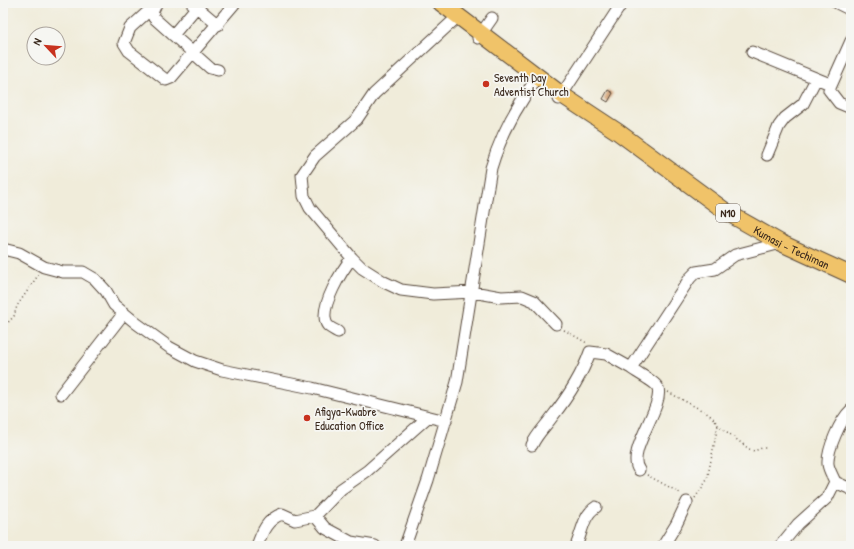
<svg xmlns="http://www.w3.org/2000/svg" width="854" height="549" viewBox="0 0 854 549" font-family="'Patrick Hand',sans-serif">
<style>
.building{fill:#d5a77d}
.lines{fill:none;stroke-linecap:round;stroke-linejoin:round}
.minor-casing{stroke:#56473a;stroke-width:13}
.highway-casing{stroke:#56473a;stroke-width:18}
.path{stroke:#56473a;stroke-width:1.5;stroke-dasharray:1 3;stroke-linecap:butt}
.minor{stroke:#fff;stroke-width:11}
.highway{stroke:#f0c369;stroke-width:16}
.poi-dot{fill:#c8321e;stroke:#f6f6f2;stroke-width:1.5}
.labels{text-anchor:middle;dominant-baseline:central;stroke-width:3.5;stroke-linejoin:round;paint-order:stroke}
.shield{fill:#f6f6f2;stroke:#73675e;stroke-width:1}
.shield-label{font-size:11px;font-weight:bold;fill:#3b2a1e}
.poi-label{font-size:12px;fill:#3b2a1e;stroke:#f6f6f2;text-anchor:start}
.street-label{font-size:12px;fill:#3b2a1e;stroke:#f6f6f2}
</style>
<rect width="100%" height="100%" fill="#f6f6f2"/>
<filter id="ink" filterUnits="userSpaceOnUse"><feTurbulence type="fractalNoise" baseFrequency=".025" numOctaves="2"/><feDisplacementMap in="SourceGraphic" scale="8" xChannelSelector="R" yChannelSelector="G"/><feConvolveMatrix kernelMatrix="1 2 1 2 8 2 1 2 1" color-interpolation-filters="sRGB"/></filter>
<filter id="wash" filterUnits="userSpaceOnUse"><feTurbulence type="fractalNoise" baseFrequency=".012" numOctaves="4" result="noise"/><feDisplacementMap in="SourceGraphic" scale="16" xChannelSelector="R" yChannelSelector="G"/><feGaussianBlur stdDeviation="0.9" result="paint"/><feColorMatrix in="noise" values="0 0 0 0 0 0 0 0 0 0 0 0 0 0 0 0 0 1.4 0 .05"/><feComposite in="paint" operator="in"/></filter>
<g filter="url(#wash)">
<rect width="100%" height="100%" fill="#f0ecda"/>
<g id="blocks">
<path class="building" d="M608 90 613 93 608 102 603 99Z"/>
</g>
</g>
<g filter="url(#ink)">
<use href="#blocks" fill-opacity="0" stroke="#56473a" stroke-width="1"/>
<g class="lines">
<g class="minor-casing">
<path id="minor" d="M192 3 218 25
M837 3 851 10
M156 4 152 13 154 18 210 68 218 70
M153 7 130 28 124 43 129 51 166 80 171 78 235 3
M454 20 374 94 357 119 315 156 302 175 304 196 310 208 352 258 362 268 384 282 401 290 433 294 473 292 501 297 522 296 534 301 556 324
M173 35 200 3
M478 38 492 18
M851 41 829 90 839 103 851 108
M752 52 830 84
M559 99 622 3
M767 155 779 126 785 118 803 104 816 79
M3 249 19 253 44 267 63 272H83L95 279 106 291 114 305 136 323 169 347 195 361 222 370 312 388 446 421
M338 332C333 329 327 327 326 322 320 306 342 270 352 258
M61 394 124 313
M532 445C537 434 545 427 552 417 567 398 582 375 590 352L606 354 631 368
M639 470C625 453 664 407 658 388 656 382 637 373 631 368L690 278 696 272 715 269 735 255 781 243
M835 482 851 489
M257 546C262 532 267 519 282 514L295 520 315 516
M375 546 351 542 325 528 315 516 341 489 367 471 428 417
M405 546 428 480 457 382 491 168C501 134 517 105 538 77
M576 546C582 533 583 515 596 507
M663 546 676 525 687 502
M780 546 798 524 827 498 835 482C833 476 829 471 828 464 827 450 840 420 851 410"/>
</g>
<g class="highway-casing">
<g id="highway">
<path id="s1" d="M441 3 562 95 618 132 728 213 781 243 851 275"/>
</g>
</g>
<path class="path" d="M3 328 14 316 17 306 39 274
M564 330 587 343
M668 392 705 412 712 417 718 425 749 449 754 451 762 448H767
M647 475 682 494
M695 498 707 480 718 425"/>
<use href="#minor" class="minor"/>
<use href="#highway" class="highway"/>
</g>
</g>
<g class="poi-dot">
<circle cx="486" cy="84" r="4"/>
<circle cx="307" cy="418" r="4"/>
</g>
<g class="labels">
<rect class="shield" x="716" y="204" width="24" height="18" rx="3"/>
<g class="shield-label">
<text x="728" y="213">N10</text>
</g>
<g class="poi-label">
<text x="494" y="77">Seventh Day<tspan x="494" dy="14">Adventist Church</tspan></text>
<text x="315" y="411">Afigya-Kwabre<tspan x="315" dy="14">Education Office</tspan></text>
</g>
<g class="street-label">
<text stroke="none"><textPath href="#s1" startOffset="428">Kumasi - Techiman</textPath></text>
</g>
</g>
<rect width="854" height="549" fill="none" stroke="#f6f6f2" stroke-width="16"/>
<g transform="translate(46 46) rotate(296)"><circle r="19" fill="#f6f6f2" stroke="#aba49d"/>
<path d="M0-3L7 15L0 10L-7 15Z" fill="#c8321e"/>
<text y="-6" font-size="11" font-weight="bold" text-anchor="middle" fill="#3b2a1e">N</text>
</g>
</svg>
